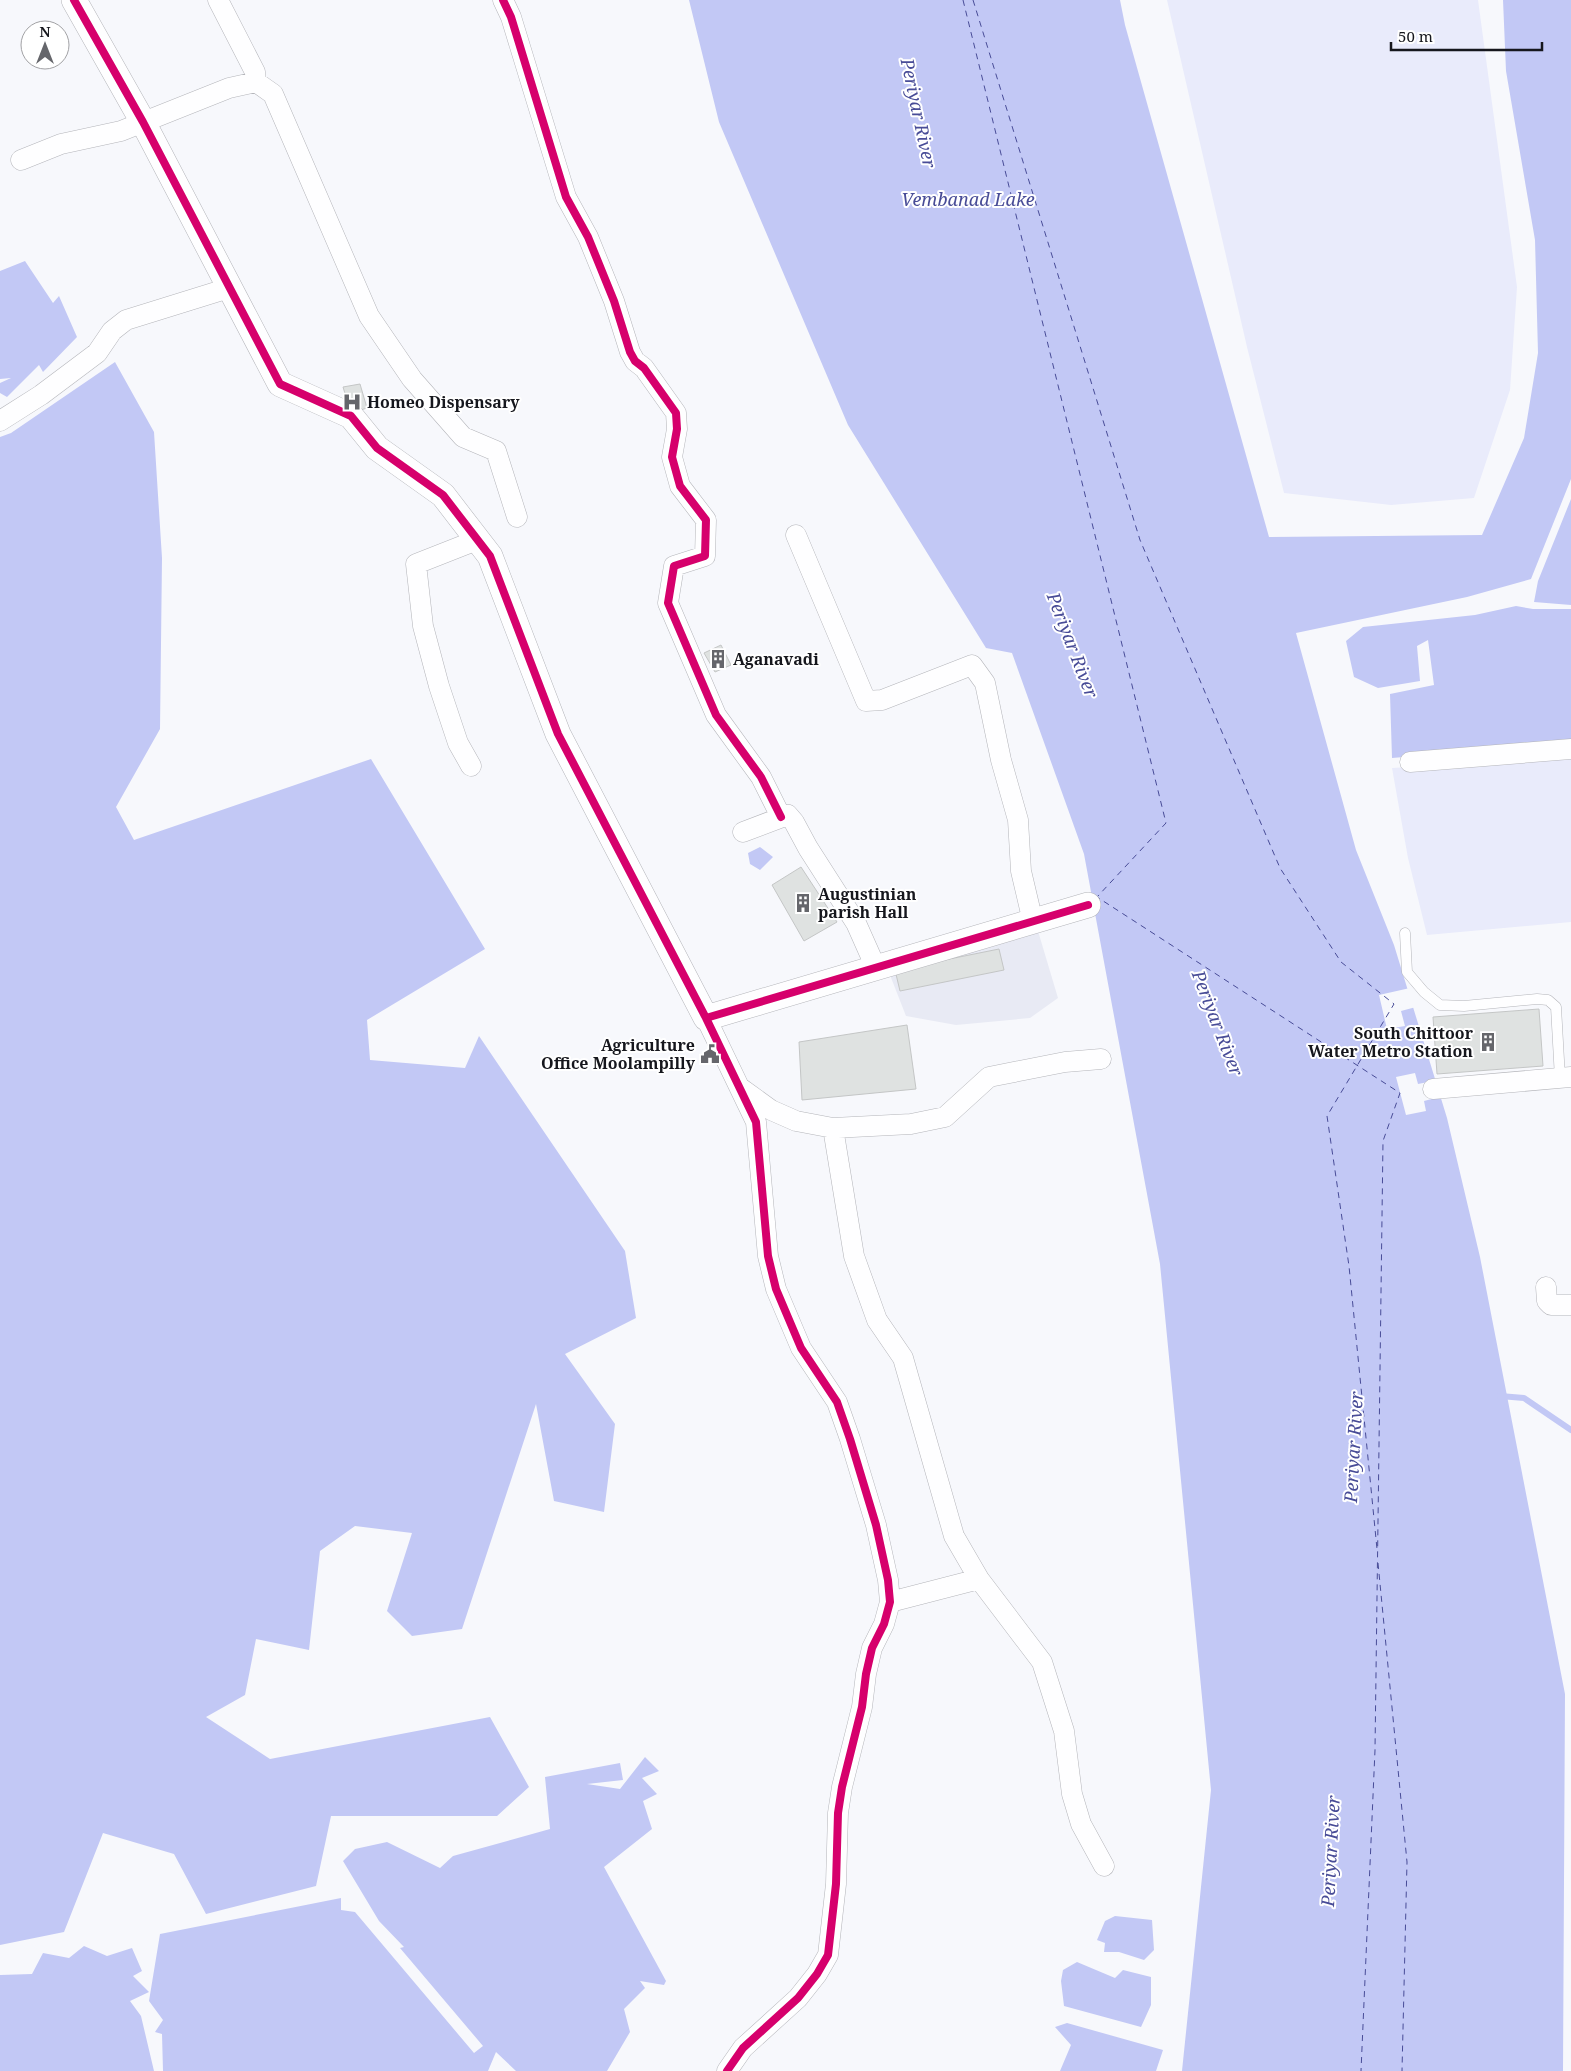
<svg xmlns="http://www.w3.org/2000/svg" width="1571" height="2071" viewBox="0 0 1571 2071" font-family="'Noto Serif',serif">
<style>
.built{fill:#e8eaf4}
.green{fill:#e9ebfb}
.water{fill:#c2c8f5}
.pier{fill:#f7f8fc}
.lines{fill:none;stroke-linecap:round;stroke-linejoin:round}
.stream{stroke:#c2c8f5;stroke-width:6}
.ferry{stroke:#484c97;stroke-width:1;stroke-dasharray:6 5;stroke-linecap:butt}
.building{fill:#dfe2e1;stroke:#c4c6c6}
.service-casing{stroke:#b4b5ba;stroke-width:11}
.minor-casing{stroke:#b4b5ba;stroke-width:21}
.tertiary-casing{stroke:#b4b5ba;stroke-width:26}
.service{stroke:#fefeff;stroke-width:10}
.minor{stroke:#fefeff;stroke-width:20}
.tertiary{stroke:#fefeff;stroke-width:25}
.cycleway-casing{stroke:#fff;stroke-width:11}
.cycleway{stroke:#d6006c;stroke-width:8}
.labels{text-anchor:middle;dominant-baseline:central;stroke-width:4;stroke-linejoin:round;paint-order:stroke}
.poi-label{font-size:16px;font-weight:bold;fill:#16171d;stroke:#fff;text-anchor:start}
.water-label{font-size:18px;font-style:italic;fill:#484c97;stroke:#fff}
</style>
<rect width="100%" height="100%" fill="#f7f8fc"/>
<path class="built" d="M1038 931 1058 998 1030 1018 956 1025 906 1016 888 970Z"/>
<path class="green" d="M1167 0H1478L1517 287 1510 390 1474 498 1391 505 1284 493 1247 347Z
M1571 758V922L1427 935 1408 858 1392 768Z"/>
<path class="water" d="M689 0H1120L1125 25 1269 537 1482 535 1524 438 1538 353 1535 240 1506 71 1503 0H1571V479L1531 579 1467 597 1296 633 1356 850 1394 945 1447 1118 1480 1257 1565 1694 1563 2071H1182L1211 1790 1160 1264 1084 854 1012 653 986 648 848 425 719 122Z
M25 261 53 303 59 296 77 337 43 372 39 365 7 397 0 393V383L11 378 0 379V271Z
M115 362 154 432 162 558 160 729 116 807 134 840 371 759 485 949 367 1020 370 1060 465 1068 479 1036 625 1251 636 1318 565 1354 615 1424 604 1512 554 1501 536 1404 462 1629 412 1636 387 1611 412 1533 355 1526 320 1551 309 1650 256 1639 245 1695 206 1717 270 1759 490 1717 529 1787 497 1816H331L316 1886 206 1914 174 1854 103 1833 64 1932 0 1945V437L11 433Z
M1571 499V605L1534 602 1538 581Z
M1516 606 1533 609H1571V743L1392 758 1390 694 1434 685 1428 640 1417 646 1420 681 1378 688 1354 677 1346 641 1363 627 1475 615Z
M760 847 773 857 760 870 750 864 748 853Z
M645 1757 659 1771 642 1778 657 1794 643 1801 652 1829 604 1867 666 1981 664 1985 640 1981 645 1988 624 2009 630 2032 607 2071H516L496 2052 488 2071H163L162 2034 155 2032 163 2020 149 2001 160 1934 341 1898V1910L355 1912 474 2053 483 2046 400 1948 404 1947 379 1921 343 1861 355 1849 387 1842 440 1868 453 1856 550 1829 545 1777 620 1763 623 1780 587 1784 620 1789Z
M1115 1916 1152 1920 1154 1950 1144 1960 1119 1952H1104L1105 1943 1097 1940 1105 1921Z
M84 1946 107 1956 132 1948 142 1971 133 1976 149 1992 130 2001 141 2016 154 2071H0V1975L32 1974 43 1953 69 1958Z
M1077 1962 1115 1978 1123 1970 1151 1977V2005L1141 2027 1064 2006 1061 1981 1063 1970Z
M1067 2023 1163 2050 1156 2071H1060L1071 2045 1055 2027Z"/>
<path class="pier" d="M1410 988 1416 1007 1401 1011 1405 1026 1387 1029 1379 995Z
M1415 1073 1418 1084 1438 1080 1443 1096 1424 1101 1426 1111 1406 1115 1396 1077Z"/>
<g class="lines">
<path class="stream" d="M1500 1396 1524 1398 1571 1430"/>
<path class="ferry" d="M963 0 1166 823 1097 897 1400 1093 1383 1141 1375 1750 1361 2071
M973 0 1140 540 1280 868 1341 962 1394 1004 1327 1116 1349 1266 1377 1549
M1378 1563 1407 1862 1402 2071"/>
</g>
<path class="building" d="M360 384 367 408 351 413 343 387Z
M721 645 731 665 715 672 704 653Z
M801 867 837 922 804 941 772 885Z
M999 949 1004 970 900 991 895 970Z
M1539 1009 1543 1066 1437 1074 1433 1017Z
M907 1025 916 1089 802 1100 799 1042Z"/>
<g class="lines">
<g class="service-casing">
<path id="service" d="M1405 933 1407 972 1424 992 1440 1005 1464 1006 1537 999 1548 1000 1556 1007 1560 1078"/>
</g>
<g class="minor-casing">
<path id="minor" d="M218 0 255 72 256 82 273 94 369 316 412 379 463 437 496 451 517 517
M503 0 511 17 566 197 588 237 614 301 630 352 635 361 644 368 676 413 677 429 672 457 680 486 706 520 705 556 674 566 668 603 716 715 761 777 781 817
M21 160 61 144 121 131 229 88 256 82
M0 421 41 395 97 353 112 331 126 320 229 288
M796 535 866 701 882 700 972 665 985 683 1001 760 1018 820 1021 871 1033 922
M1410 762 1571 749
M471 766 458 743 439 686 423 626 416 564 477 540
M743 832 788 815 794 822 808 848 856 923 876 968
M706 1018 756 1122 768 1256 776 1289 801 1348 837 1402 850 1439 876 1525 888 1580 890 1602 884 1624 872 1648 866 1674 862 1707 842 1787 838 1813 836 1884 828 1955 817 1974 798 1998 743 2048 727 2071
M742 1089 771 1110 796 1121 833 1128 911 1124 945 1117 989 1077 1065 1062 1101 1059
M1433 1089 1571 1077
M833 1128 854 1256 877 1320 903 1358 954 1536 979 1579 1042 1662 1064 1731 1072 1794 1081 1824 1104 1866
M1546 1287 1547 1301 1551 1305H1571
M890 1602 979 1579"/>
</g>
<g class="tertiary-casing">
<path id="tertiary" d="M74 0 143 122 280 384 351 416 377 448 443 495 490 556 558 734 706 1018 1088 905"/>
</g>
<use href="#service" class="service"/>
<use href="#minor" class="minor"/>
<use href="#tertiary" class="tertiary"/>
<g class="cycleway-casing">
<path id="cycleway" d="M74 0 143 122 280 384 351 416 377 448 443 495 490 556 558 734 706 1018 1088 905
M503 0 511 17 566 197 588 237 614 301 630 352 635 361 644 368 676 413 677 429 672 457 680 486 706 520 705 556 674 566 668 603 716 715 761 777 781 817
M706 1018 756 1122 768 1256 776 1289 801 1348 837 1402 850 1439 876 1525 888 1580 890 1602 884 1624 872 1648 866 1674 862 1707 842 1787 838 1813 836 1884 828 1955 817 1974 798 1998 743 2048 727 2071"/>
</g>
<use href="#cycleway" class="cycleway"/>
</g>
<defs>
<g id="hospital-bare" transform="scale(1.5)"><path d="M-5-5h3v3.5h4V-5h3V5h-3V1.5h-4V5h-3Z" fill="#65666b" stroke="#fff" stroke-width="2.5" paint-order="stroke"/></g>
<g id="building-bare" transform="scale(1.5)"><path d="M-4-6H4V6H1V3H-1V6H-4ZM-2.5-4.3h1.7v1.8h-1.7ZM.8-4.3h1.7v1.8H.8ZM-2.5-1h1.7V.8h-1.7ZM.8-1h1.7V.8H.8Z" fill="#65666b" stroke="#fff" stroke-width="2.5" paint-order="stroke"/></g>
<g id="civic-bare" transform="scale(1.5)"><path d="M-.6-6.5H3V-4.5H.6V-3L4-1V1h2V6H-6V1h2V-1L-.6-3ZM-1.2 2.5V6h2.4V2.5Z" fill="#65666b" stroke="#fff" stroke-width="2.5" paint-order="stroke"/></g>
</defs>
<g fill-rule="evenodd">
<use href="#hospital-bare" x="352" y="402"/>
<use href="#building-bare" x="718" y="659"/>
<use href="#building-bare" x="803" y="903"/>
<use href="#building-bare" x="1488" y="1042"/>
<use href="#civic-bare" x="710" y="1054"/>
</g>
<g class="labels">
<g class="poi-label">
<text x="367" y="402">Homeo Dispensary</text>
<text x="733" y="659">Aganavadi</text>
<text x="818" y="894">Augustinian<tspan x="818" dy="18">parish Hall</tspan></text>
<text x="1473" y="1033" text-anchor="end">South Chittoor<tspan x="1473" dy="18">Water Metro Station</tspan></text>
<text x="695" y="1045" text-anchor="end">Agriculture<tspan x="695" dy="18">Office Moolampilly</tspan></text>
</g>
<g class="water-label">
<text transform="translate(919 113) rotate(78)">Periyar River</text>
<text x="968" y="199">Vembanad Lake</text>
<text transform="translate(1073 645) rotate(69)">Periyar River</text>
<text transform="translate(1218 1023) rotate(69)">Periyar River</text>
<text transform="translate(1353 1447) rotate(-87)">Periyar River</text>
<text transform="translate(1330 1851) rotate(-87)">Periyar River</text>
</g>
</g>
<g transform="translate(45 45)"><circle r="24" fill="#ffffff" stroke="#a2a2a5"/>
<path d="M0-4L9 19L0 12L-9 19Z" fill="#65666b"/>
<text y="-8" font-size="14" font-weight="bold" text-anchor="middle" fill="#16171d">N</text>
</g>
<path d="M1391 42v8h151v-8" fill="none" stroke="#16171d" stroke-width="2.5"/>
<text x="1398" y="42" font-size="15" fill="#16171d" stroke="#ffffff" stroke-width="4" paint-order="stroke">50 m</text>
</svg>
